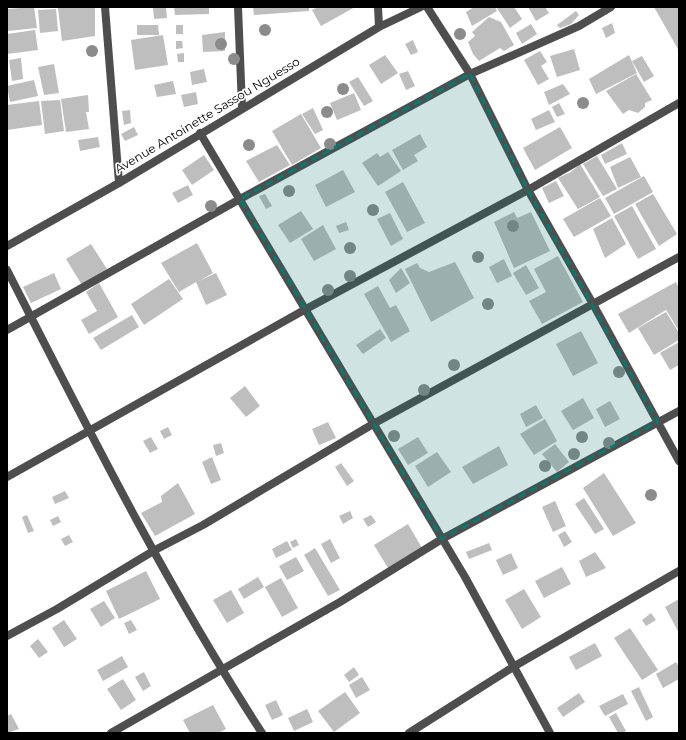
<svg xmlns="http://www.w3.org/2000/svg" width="686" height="740" viewBox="0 0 686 740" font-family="Montserrat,sans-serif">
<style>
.building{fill:#bebebe}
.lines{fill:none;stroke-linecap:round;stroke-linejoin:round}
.minor{stroke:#4e4e4e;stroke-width:8}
.tree{fill:#8b8b8b}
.marked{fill:#0f766e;fill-opacity:0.2;stroke:#0f766e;stroke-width:3;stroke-dasharray:8 5;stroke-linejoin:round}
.labels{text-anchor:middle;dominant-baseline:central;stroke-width:3.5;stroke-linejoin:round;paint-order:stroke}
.street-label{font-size:12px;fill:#000;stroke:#fff}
</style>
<rect width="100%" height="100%" fill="#fff"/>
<path class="building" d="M34 7 37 28 7 31V9Z
M84 7 95 8V36L62 41 58 8Z
M153 7H166L167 18 154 19Z
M174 7H209V14L175 15Z
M253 7H309V11L254 15Z
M318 7H355L321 26 312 10Z
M474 7H495L497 11 472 26 466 12Z
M498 7H514L522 19 510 28 497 8Z
M528 7H545L549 13 536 21Z
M654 7H679V51Z
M56 9 58 31 40 33 38 10Z
M576 11 579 15 571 24 560 28 557 25Z
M489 17 501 22 514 45 504 51 500 48 479 61 473 54 468 42 475 36 472 32Z
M612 23 615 33 606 38 602 28Z
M531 24 537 34 522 44 516 33Z
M137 25H158L159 35H137Z
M176 25H183V34H176Z
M35 30 38 50 7 54V34Z
M225 32V51L203 52 202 35Z
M163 35 168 65 135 70 131 40Z
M413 40 418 52 411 55 405 44Z
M176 41H182L183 48 176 49Z
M574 49 580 70 557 77 550 56Z
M540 51 547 62 541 66 549 79 538 85 524 60Z
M184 53V62H178L177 54Z
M385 55 398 73 381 84 369 65Z
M629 55 637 73 596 94 589 79Z
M642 56 654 76 644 82 632 61Z
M21 58 23 79 12 81 9 60Z
M54 64 59 93 44 95 38 67Z
M204 69 207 82 192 85 190 72Z
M408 71 415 86 406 90 399 74Z
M636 74 652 100 645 103V107L638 113 629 110 623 114 606 91Z
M358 77 373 101 364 106 349 82Z
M34 80 38 96 10 102 7 86Z
M173 81 176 94 157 97 154 85Z
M563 84 570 94 549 105 544 92Z
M196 92 198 104 184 107 181 95Z
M354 93 361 110 337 120 330 103Z
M88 95 89 112H86L89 129 66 132 61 99Z
M60 100 64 131 45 134 41 101Z
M39 101 42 125 7 130V105Z
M559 103 565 114 557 117 552 107Z
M313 108 323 130 315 134 302 114Z
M130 110 131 123 124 125 122 111Z
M549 110 555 122 536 130 531 119Z
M301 114 321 148 292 165 272 131Z
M134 127 138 135 125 141 121 134Z
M560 127 572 148 535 170 523 148Z
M420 134 427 147 414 155 418 161 403 170 392 150Z
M98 137 100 147 80 151 78 140Z
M622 143 627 154 605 164 601 155Z
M277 145 290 165 259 182 246 161Z
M388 152 401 171 378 186 362 163 377 153 380 157Z
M204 155 214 170 192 185 182 170Z
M597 156 617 189 603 196 583 164Z
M630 157 641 177 618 188 610 167Z
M580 164 600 197 578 209 558 178 571 172Z
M343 170 355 192 326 207 315 185Z
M644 176 653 192 614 214 605 198Z
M556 181 564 196 549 203 542 188Z
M403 182 425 223 407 232 385 192Z
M188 185 193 195 178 203 172 193Z
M265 194 272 206 266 209 259 196Z
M653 194 677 234 659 246 635 204Z
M600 198 611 216 574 237 563 219Z
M632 206 656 249 638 259 614 216Z
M301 211 313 229 290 243 278 225Z
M514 212 517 218 531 212 550 251 514 268 494 222Z
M390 213 403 239 391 246 377 219Z
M612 218 626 244 605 258 593 229Z
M346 222 349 230 339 233 336 226Z
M323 225 336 249 314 261 301 239Z
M197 243 213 273 199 281 216 273 227 295 206 305 196 282 179 292 161 263Z
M91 244 107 269 82 285 66 259Z
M558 256 583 302 542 324 529 301 546 292 534 269Z
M504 259 512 276 497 283 489 267Z
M455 262 474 298 431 322 405 269 417 263 420 268 429 272Z
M526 265 539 288 526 295 513 273Z
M401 268 410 283 396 293 389 280Z
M54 273 61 289 31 303 23 287Z
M169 279 183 299 144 325 131 304Z
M676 282 679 288V331L662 303 666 310 629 333 618 314Z
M99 283 118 317 89 334 81 320 97 311 86 292Z
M378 286 390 308 396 305 410 331 391 342 364 294Z
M666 312 679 333V340L654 355 638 328Z
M132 315 139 327 101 350 93 338Z
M380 329 386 338 363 354 356 345Z
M581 331 598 363 573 376 556 344Z
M679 342V365L670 370 660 353Z
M245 386 260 406 246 417 230 398Z
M583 398 594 418 573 430 561 411Z
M610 401 620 419 605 427 596 409Z
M536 405 543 418 526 427 520 414Z
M545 419 557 441 534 455 520 434Z
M328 422 336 438 319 445 312 429Z
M168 427 172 435 164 439 160 431Z
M151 437 158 449 150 453 143 441Z
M418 437 428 453 408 465 398 449Z
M221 443 224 453 216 456 213 445Z
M555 444 569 462 557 472 542 454Z
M499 446 508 465 473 484 462 467Z
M437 452 451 472 428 487 415 466Z
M212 457 221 480 211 484 202 462Z
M341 463 354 481 347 486 335 467Z
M604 473 636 523 613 536 583 488Z
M178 483 195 514 155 536 141 513 162 502 161 496Z
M65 491 69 498 55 504 52 497Z
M584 498 604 529 595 534 575 504Z
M555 501 566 526 553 532 542 507Z
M350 511 353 518 343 524 339 516Z
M27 515 34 531 28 533 22 517Z
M371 515 376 522 368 527 363 519Z
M58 516 61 522 53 526 50 520Z
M408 524 422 548 388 568 374 545Z
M565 531 572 542 564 547 558 535Z
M69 535 73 542 65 546 61 539Z
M296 539 299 545 293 548 290 542Z
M330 539 340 558 331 563 321 544Z
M287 541 292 550 276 558 272 549Z
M489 543 492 550 469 559 466 552Z
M315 548 340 590 328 596 304 555Z
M595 552 606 568 586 577 579 561Z
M511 553 518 568 503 575 496 560Z
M296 557 304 571 287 580 279 566Z
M562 567 571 584 544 598 535 581Z
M146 571 160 599 119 619 106 591Z
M258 577 264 587 244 599 238 589Z
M281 578 298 608 282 617 265 587Z
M524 589 541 617 522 629 505 600Z
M231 590 244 613 227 623 213 600Z
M679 599V633L665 607Z
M104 601 115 618 101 627 90 609Z
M651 613 656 620 646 626 642 620Z
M64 620 77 639 64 647 52 628Z
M131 620 137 630 129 634 124 623Z
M630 628 658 670 642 680 614 638Z
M38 639 48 652 39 658 30 646Z
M595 643 602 656 576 670 569 657Z
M122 656 128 667 103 681 97 670Z
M676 662 679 667V679L663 688 656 674Z
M354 667 359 675 349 682 344 675Z
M144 672 151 686 143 691 135 677Z
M362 677 370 690 356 698 349 685Z
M123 679 136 700 121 710 107 689Z
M639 687 653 717 646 721 631 691Z
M345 692 360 713 334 732 318 711Z
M579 693 585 702 563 717 557 708Z
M623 694 628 704 605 716 599 706Z
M276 700 283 715 272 720 265 705Z
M213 705 226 729 218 733H190L183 720Z
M307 709 313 722 294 731 288 718Z
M616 713 626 731 623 733H618L609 717Z
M11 714 19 729 7 733V716Z"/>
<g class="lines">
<path class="minor" d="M105 7 119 183
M238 7 242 107
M378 7 379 27
M427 7 470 74 528 190 593 304 679 461
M200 133 465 577 550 733
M7 246 119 183 379 27 421 7
M7 270C87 427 166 585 262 733
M7 330 240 199 470 74 579 26 611 7
M7 477 306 309 528 190 679 103
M7 636 57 609 155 550 203 525 373 424 679 257
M111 733 340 602 442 539 679 411
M409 733 513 667 679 571"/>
</g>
<g class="tree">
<circle cx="265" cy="30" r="6"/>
<circle cx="460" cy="34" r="6"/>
<circle cx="221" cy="44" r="6"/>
<circle cx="92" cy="51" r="6"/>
<circle cx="234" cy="59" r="6"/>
<circle cx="343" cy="89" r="6"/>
<circle cx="583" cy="103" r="6"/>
<circle cx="327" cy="112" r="6"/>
<circle cx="330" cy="144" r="6"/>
<circle cx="249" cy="145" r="6"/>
<circle cx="289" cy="191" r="6"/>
<circle cx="211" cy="206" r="6"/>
<circle cx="373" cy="210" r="6"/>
<circle cx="513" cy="226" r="6"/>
<circle cx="350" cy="248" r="6"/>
<circle cx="478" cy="257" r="6"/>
<circle cx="350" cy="276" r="6"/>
<circle cx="328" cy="290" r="6"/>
<circle cx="488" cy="304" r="6"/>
<circle cx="454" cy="365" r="6"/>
<circle cx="619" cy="372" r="6"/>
<circle cx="424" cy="390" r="6"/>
<circle cx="394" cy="436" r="6"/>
<circle cx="582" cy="437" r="6"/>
<circle cx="609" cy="443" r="6"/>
<circle cx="574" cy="454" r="6"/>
<circle cx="545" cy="466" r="6"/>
<circle cx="651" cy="495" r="6"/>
</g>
<path class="marked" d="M470 74 528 190 658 422 442 539 240 199Z"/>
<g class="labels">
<g class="street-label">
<text transform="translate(207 115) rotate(-31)">Avenue Antoinette Sassou Nguesso</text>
</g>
</g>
<rect width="686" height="740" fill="none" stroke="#000000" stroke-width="16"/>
</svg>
